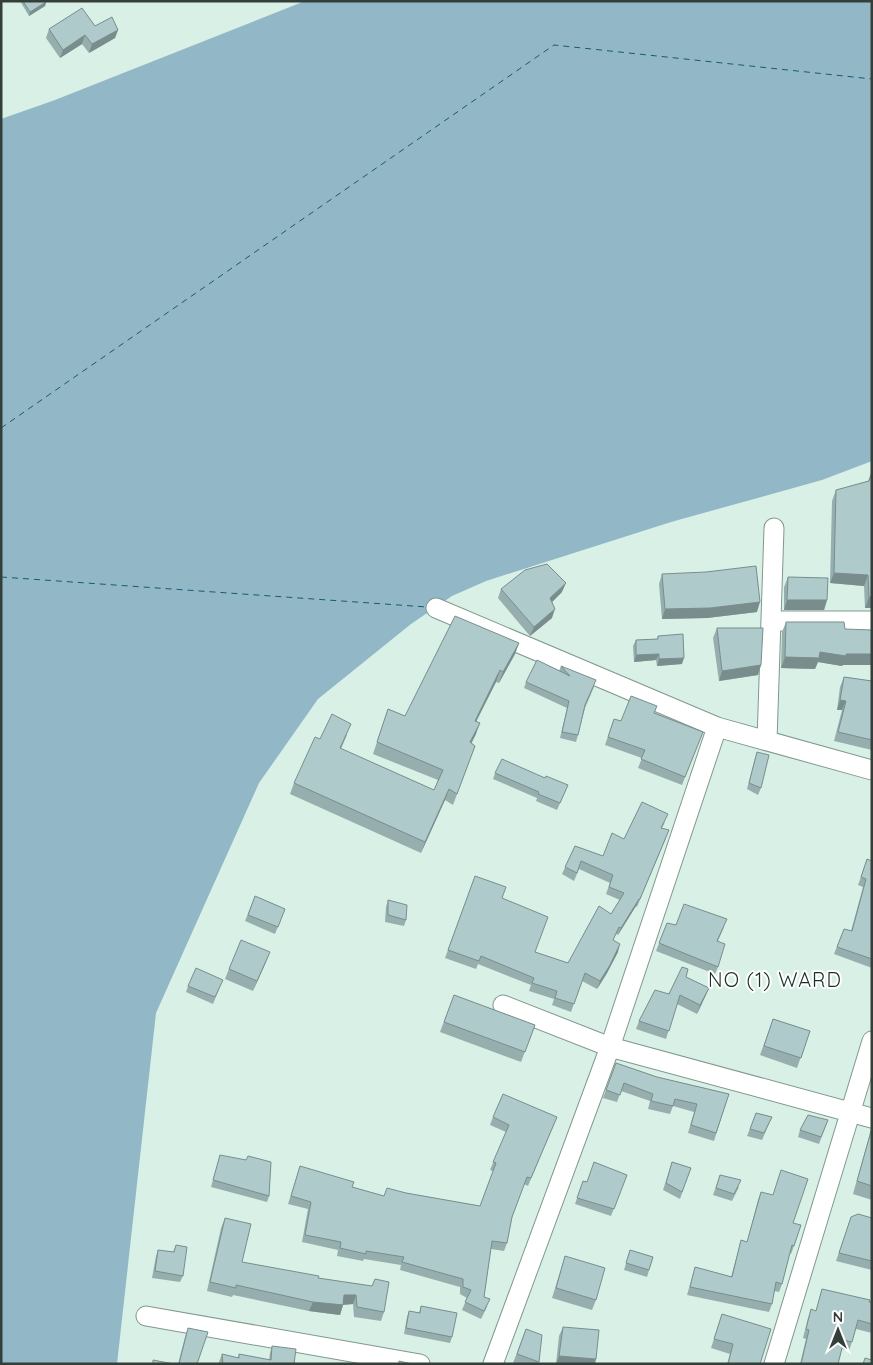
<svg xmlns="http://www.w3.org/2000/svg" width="873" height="1365" viewBox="0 0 873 1365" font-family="Quicksand,sans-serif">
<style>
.water{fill:#92b7c7}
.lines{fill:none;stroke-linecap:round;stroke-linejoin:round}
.ferry{stroke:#165a72;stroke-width:1;stroke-dasharray:6 5;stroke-linecap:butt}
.minor-casing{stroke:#81988e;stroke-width:21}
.minor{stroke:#fff;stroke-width:19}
.wall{fill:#96aeae}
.shaded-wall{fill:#7a8d8d}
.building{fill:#aecaca;stroke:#7a8d8d}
.labels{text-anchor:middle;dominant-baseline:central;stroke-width:4;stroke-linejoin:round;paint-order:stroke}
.quarter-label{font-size:20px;letter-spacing:1px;fill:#1c2f27;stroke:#fff}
</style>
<rect width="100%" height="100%" fill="#d8f0e5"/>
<path class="water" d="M305 1H872V461L822 480 671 522 486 581 452 596 411 624 318 699 259 783 156 1013 117 1364H1V119L55 100Z"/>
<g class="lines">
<path class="ferry" d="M1 428 554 45 872 79
M1 577 427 607"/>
<g class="minor-casing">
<path id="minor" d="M436 608 717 727 872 770
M771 621H872
M767 741 774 528
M503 1005 610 1047 872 1118
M146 1316 420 1364
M493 1364 610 1047 717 727
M774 1364 872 1041"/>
</g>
<use href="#minor" class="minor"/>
</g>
<path class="wall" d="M20 1H45L46 2 45 6 29 16Z
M95 26 118 30 115 38 89 53 82 44 60 58 46 38 49 29Z
M872 471V608H865L864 586 830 583 832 501 836 490 868 481Z
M662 574 757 612 707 618 662 619 659 584Z
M788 577 827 600 824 610H784V587Z
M501 589 562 592 552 602V618L530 636 498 598Z
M786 622 845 629 842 666 818 662 815 669 781 668 782 632Z
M717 628 761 665 758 675 719 681 713 638Z
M658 636 682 664 657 666 656 660 634 662 633 646 636 640 657 639Z
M519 643 515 654 499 683 496 682 476 721V734L471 743 475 746 453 805 445 800 421 853 290 794 294 783 320 739 347 735 341 749 434 790 438 780 373 754 388 709 405 716Z
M561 666 594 687 585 708 578 735 576 742 560 738 567 708 524 688 526 682 559 671Z
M844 677 872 681V750L834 741 842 710H837L840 687Z
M655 713 703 732 682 785 638 768 642 758 605 745 614 719 621 721Z
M757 752 761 788 758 795 747 789 755 758Z
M495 773 565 792 557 810 536 801 537 798 493 779Z
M665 822 662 828 666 838 637 907 636 906 618 935 616 934 613 940 618 952 607 973 597 989 582 981 571 1012 552 1005 554 999 529 991 531 985 478 964 476 969 445 958 475 876 502 898 535 952 568 963 611 914 620 900 606 894 610 883 579 869 574 881 562 874 575 846 603 856 624 839Z
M867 859 872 861V968L834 954 844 929 851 931 863 887 858 885Z
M255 896 285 909 275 934 245 921Z
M388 900 406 920 404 926 385 922 386 907Z
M667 923 676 925 724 927 718 941V967L715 974 656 951Z
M266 962 253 991 225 979 229 969Z
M686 977 709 988 705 997 697 1014 677 1004 666 1039 636 1029 639 1021Z
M188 986 220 987 213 1004 186 992Z
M454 995 535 1025 521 1062 440 1032Z
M773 1019 810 1031 797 1068 760 1055Z
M616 1063 657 1077 729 1094 714 1141 688 1133 694 1112 673 1106 670 1114 648 1109 650 1101 621 1091 617 1102 603 1098Z
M756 1113 772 1117 762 1140 747 1136Z
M493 1117H557L528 1186 524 1184 512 1218 507 1243 504 1251 491 1249 484 1297 487 1307 481 1319 462 1310 467 1298 460 1294V1287L400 1270 401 1265 364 1259 363 1261 337 1256 338 1250 302 1242 308 1209 288 1204 300 1166 352 1187 384 1196 406 1193 480 1206 493 1171 490 1170 506 1132 490 1125Z
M828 1120 819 1144 798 1137 800 1130Z
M872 1126V1200L853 1194Z
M220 1155 269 1196 267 1202 211 1187Z
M672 1162 691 1168 680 1199 663 1190Z
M627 1175 611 1216 575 1204 583 1181 587 1182Z
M720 1175 739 1187 732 1201 713 1195Z
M761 1192 793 1223 794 1246 791 1254 790 1253 782 1284 779 1292 774 1291 772 1304 769 1312 687 1295 695 1267 731 1277 741 1240 747 1242 758 1200Z
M851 1217 872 1218V1270L836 1261Z
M225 1218 242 1262 318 1278 372 1286 384 1312 381 1321 354 1317 353 1304 343 1305 340 1315 309 1311 233 1295 232 1297 207 1291 221 1228Z
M176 1245 183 1276 180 1282 152 1278 156 1256 158 1250 173 1252Z
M630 1250 653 1257 647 1277 624 1270Z
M565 1256 596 1300 592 1310 552 1298Z
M822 1289 872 1302V1333L856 1329 849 1351 842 1349 838 1364H800L806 1339 803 1338 808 1318 811 1309 816 1311Z
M421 1306 452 1337 450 1343 404 1334 407 1317 409 1311 419 1313Z
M722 1314 760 1364H727L730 1354 711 1348Z
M563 1327 595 1364H556L559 1336Z
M188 1328 197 1364H178L185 1337Z
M526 1329 539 1362 538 1364 513 1363Z
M272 1346 294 1364H219V1362L222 1354 238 1358 239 1354 269 1360 270 1353Z"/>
<path class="shaded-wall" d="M46 2 45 6 29 16 30 12Z
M118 30 115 38 89 53 92 44Z
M85 35 82 44 60 58 63 50Z
M834 573 868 575 864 586 830 583Z
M566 583 562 592 547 607 550 598Z
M869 597H872V608H865Z
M787 600H827L824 610H784Z
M760 602 757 612 707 618 662 619 665 609Z
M555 609 552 618 530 636 534 627Z
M519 643 515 654 499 683 503 672Z
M820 652 846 654H872V665H843L842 666 818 662 815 669 781 668 785 657Z
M659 654 656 660 634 662 636 655Z
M684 658 682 664 657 666 659 659Z
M761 665 758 675 719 681 722 671Z
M500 670 496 682 471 732 475 721Z
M840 700 846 701 842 710H837Z
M480 723 476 734 466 754 470 742Z
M449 789 445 800 421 853 425 842Z
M639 899 636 906 618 935 621 928Z
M620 944 618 952 607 973 597 989 600 981Z
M270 952 266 962 253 991 257 981Z
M709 988 705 997 697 1014 700 1005Z
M344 1295H356L353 1304 340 1305Z
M313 1302 343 1305 340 1315 309 1311Z
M559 1356 596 1359 595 1364H556Z"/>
<path class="building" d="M23 1H45L46 2 30 12Z
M82 8 95 26 112 17 118 30 92 44 85 35 63 50 49 29Z
M872 472V597H869L868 575 834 573 836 490 869 481Z
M547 564 566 583 550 598 555 609 534 627 501 589 525 570Z
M756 566 760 602 710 608 665 609 662 574 706 572Z
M788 577 828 578 827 600H787Z
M455 616 519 643 503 672 500 670 475 721 480 723 470 742 475 746 457 794 449 789 425 842 294 783 315 737 320 739 332 714 351 724 340 748 434 790 443 770 377 742 388 709 405 716Z
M786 622H844L845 629 872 630V654H846V656L820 652 819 658 785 657Z
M717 628H763L761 665 722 671Z
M683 634 684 658 659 659V654L636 655V640L658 639V636Z
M537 660 570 676 561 666 596 680 585 705 578 735 562 732 569 701 526 682Z
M844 677 872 681V740L838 732 846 701 840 700Z
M631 696 657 706 654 713 703 732 685 777 641 759 645 750 608 737 614 719 621 721Z
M757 752 769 755 761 788 749 783Z
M502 759 545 778 546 776 568 785 560 803 538 794 539 792 495 773Z
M642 802 668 814 661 828 669 830 640 899H639L621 928 619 927 613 940 620 944 610 965 600 981 585 973 574 1004 555 998 557 991 532 983 534 978 481 956 479 961 448 950 475 876 506 887 502 898 548 917 535 952 568 963 599 906 611 914 624 893 609 887 613 875 581 861 577 873 565 867 575 846 603 856 612 833 624 839Z
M867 859 872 861V959L837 947 844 929 852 931 866 879 861 877Z
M255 896 285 909 278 927 248 915Z
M388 900 407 905 406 920 388 915Z
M684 904 727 919 717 941 725 944 718 967 659 943 667 923 676 925Z
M241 940 270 952 257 981 229 969Z
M682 967 688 969 686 977 709 988 700 1005 680 995 669 1031 639 1021 655 990 669 994Z
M196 968 223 980 215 997 188 986Z
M454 995 535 1025 525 1052 444 1022Z
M773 1019 810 1031 801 1058 764 1046Z
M616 1063 657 1077 729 1094 716 1133 691 1125 697 1104 675 1099 673 1106 651 1101 653 1094 624 1083 620 1095 606 1090Z
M503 1094 557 1117 531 1178 527 1177 512 1217 507 1243 492 1241 484 1297 490 1299 484 1311 465 1302 471 1290 463 1287V1279L402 1262 404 1257 366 1251V1254L340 1248 341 1242 305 1235 311 1202 291 1196 300 1166 354 1182 352 1187 384 1196 387 1188 406 1193 480 1206 496 1163 493 1162 509 1125 493 1117Z
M756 1113 772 1117 764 1133 750 1129Z
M808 1115 828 1120 821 1137 800 1130Z
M872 1128V1186L857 1181Z
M220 1155 246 1160 248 1156 271 1162 269 1196 213 1180Z
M594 1162 627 1175 614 1209 577 1198 583 1181 587 1182Z
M672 1162 691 1168 682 1192 666 1183Z
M781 1170 808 1179 793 1223 801 1225 794 1246 792 1245 782 1284 776 1282 772 1304 690 1287 695 1267 732 1277 741 1240 747 1242 761 1192 773 1195Z
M720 1175 741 1180 734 1194 716 1188Z
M858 1214 872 1218V1261L839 1253 851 1217Z
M225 1218 251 1224 242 1262 319 1276 318 1278 372 1286 375 1279 389 1282 384 1312 357 1307 356 1295H344L343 1305 313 1302 236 1285V1288L210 1282Z
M176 1245 187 1247 183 1276 155 1271 158 1250 174 1252Z
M630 1250 653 1257 649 1270 626 1263Z
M565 1256 605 1268 596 1300 556 1288Z
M822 1289 870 1300 869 1302H872V1324L858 1320 852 1342 844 1340 838 1364H801L809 1330 806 1329 811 1309 816 1311Z
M421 1306 457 1313 452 1337 406 1328 409 1311 420 1313Z
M722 1314 771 1329 760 1364H728L733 1344 714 1339Z
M563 1327 599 1330 596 1359 559 1356Z
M188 1328 208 1332 197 1364H179Z
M526 1329 542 1335 539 1362 517 1354Z
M272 1346 296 1349 294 1364H223L222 1354 239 1358V1354L271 1360Z
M865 1358 872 1360V1364H863Z
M153 1360 174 1364H153Z
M399 1361 412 1364H399Z"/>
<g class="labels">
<g class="quarter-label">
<text x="775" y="979">NO (1) WARD</text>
</g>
</g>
<rect width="873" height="1365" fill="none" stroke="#353f3a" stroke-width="5"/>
<g transform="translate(838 1330)" stroke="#ffffff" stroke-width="4" paint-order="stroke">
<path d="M0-4L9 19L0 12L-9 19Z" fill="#353f3a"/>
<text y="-8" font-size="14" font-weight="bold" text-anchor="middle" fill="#353f3a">N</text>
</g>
</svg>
